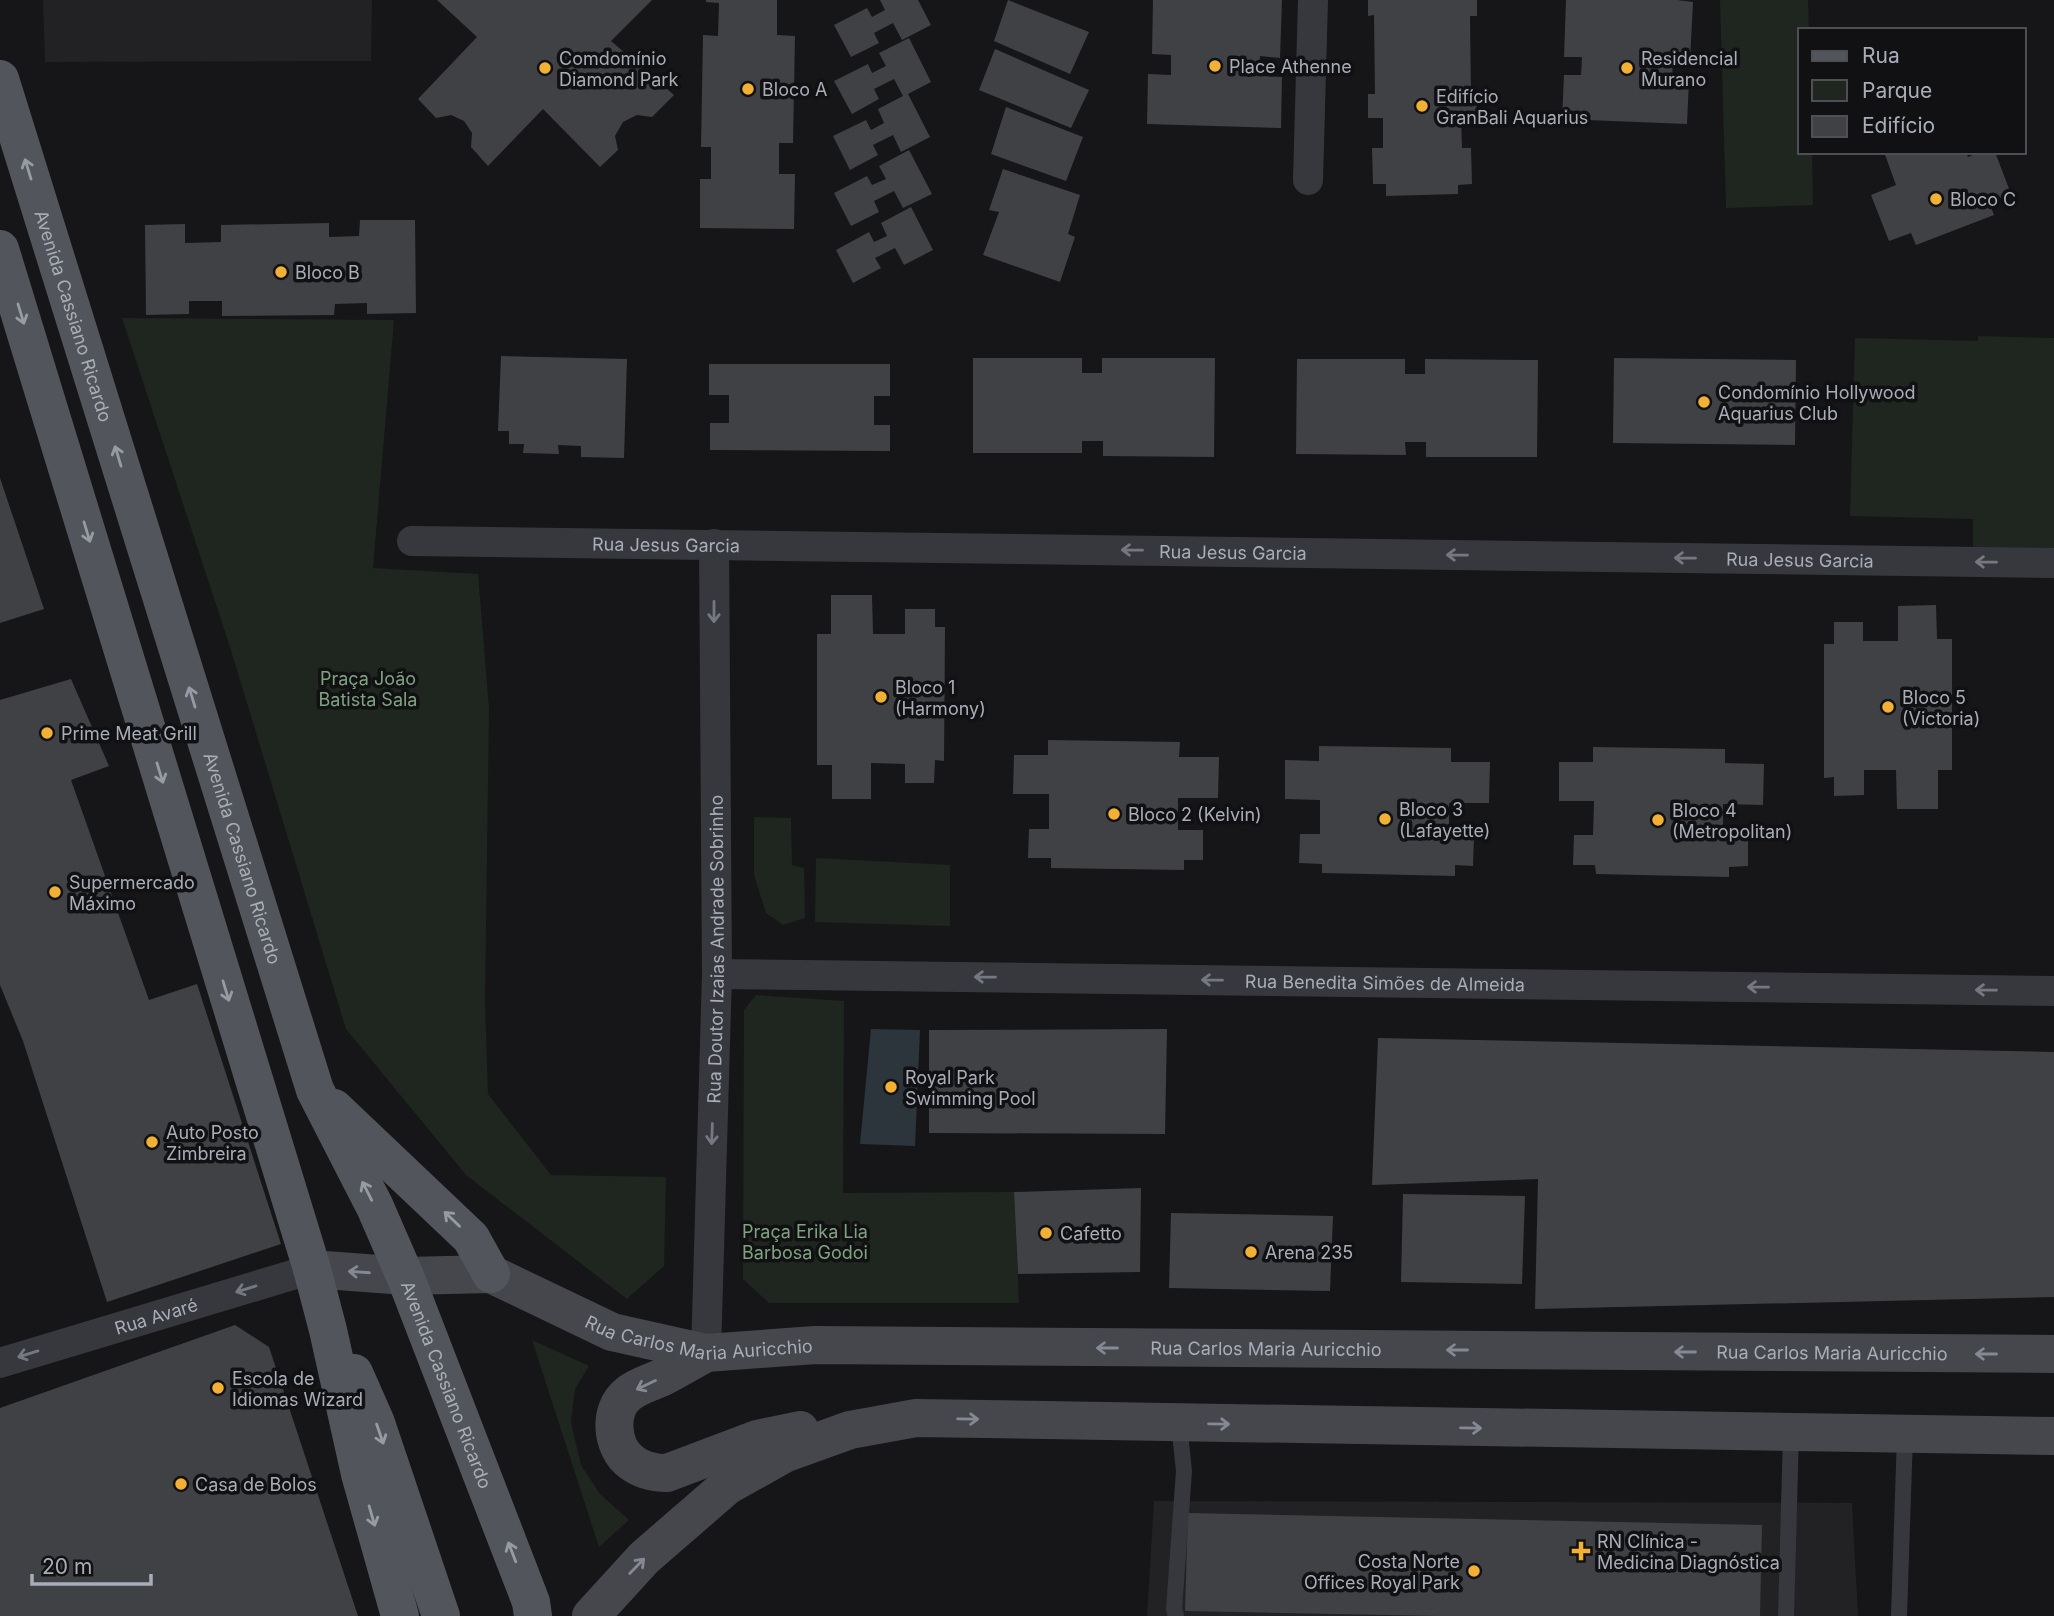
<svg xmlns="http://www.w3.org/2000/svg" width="2054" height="1616" viewBox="0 0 2054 1616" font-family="Inter,sans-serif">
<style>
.built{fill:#222225}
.green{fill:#1e261f}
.water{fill:#2c353c}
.building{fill:#404145}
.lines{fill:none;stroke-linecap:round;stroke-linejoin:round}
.service{stroke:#37383d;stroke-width:16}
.minor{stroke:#37383d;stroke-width:30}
.secondary{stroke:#45474d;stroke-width:38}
.primary{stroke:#53555c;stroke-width:38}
.oneway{stroke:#979ba6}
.oneway2{stroke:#757881}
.oneway3{stroke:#858993}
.poi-dot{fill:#f2b134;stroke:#111113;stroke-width:2.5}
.labels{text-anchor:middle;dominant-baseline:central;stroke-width:7;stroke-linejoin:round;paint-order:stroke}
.poi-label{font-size:18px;fill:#a8adb8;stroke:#111113;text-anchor:start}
.street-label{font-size:18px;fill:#a8adb8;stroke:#111113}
.park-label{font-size:18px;fill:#7fa381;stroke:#111113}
</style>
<rect width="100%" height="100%" fill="#161618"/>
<path class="built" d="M43 0H372L371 61 45 62Z
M1154 1501 1852 1503 1858 1616H1147Z"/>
<path class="green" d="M1720 0H1808L1809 30H1800V152H1812L1813 205 1726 208Z
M122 318 394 320 373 568 478 574 489 708 485 1002 488 1094 551 1175 666 1177 664 1266 627 1299 466 1175 346 1029 230 647Z
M1978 336 2054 338V554L1973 553V519L1850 516 1855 338 1978 341Z
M754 817 791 818 792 865 804 868 805 918 783 925 766 913 754 875Z
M816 858 950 865V926L815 922Z
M756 995 844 1001 843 1193 1014 1192 1019 1303H769L743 1279 744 1010Z
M532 1340 589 1366 575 1389 571 1422 581 1465 600 1494 629 1520 599 1547Z"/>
<path class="water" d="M871 1029 920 1030 915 1146 860 1144Z"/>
<path class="building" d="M437 0H652L611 41 674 95 652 117 637 115 623 122 615 136 618 150 600 167 543 109 488 166 471 147 472 133 464 121 451 115 436 118 418 99 477 37Z
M706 0H777V35L795 36 793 143H779V174H795L794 229 700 228V179H711V147H701L703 35 718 36 719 3 706 2Z
M880 0H918L931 25 902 40 893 23 874 33 879 43 851 57 834 25 867 8 872 17 885 10Z
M1008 0 1089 32 1070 74 994 41Z
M1153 0H1282L1280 58 1260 56 1259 76 1282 77 1281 128 1147 124 1148 74 1171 75V55L1152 54Z
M1368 0H1477V16H1470L1471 95 1477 94V118H1461L1462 148H1471L1472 184 1458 185V194L1386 196V184H1373L1372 148H1383V118H1368V94H1375L1374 15 1368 16Z
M1566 0H1677L1693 2 1690 61H1673L1672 79 1689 80 1687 124 1562 119 1564 75H1581L1582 57H1564Z
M909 38 931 82 908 94 930 137 901 152 893 135 873 145 878 155 850 170 833 136 866 120 871 130 884 123 878 109 903 96 894 79 874 89 879 99 852 114 834 81 868 64 872 73 886 66 879 53Z
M995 49 1089 90 1071 128 979 90Z
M1006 107 1083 137 1066 181 991 154Z
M909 150 932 194 903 208 894 191 874 201 879 212 851 226 834 193 867 176 872 185 886 179 879 166Z
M1884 152H1966L1968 157 1980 152H1995L2011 194 1989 202 1994 215 1916 245 1911 233 1889 241 1871 195 1896 185Z
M1003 169 1080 195 1068 234 1075 237 1060 282 983 255 999 212 989 210Z
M911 207 933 250 904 265 895 248 875 258 881 268 853 283 836 250 869 232 874 242 887 236 881 223Z
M360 220H415L416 313 367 314V303L335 304 334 315 222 316V301H189V314L146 315 145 225 185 224V243L221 242V225L329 223V237L359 236Z
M501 356 627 359 624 458 581 457V446L558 445 559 454 523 453 524 444H509V431H498Z
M973 358H1082V373H1102V358H1215L1214 457 1103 456V441H1082V453H973Z
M1614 358 1796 360 1795 445 1613 443Z
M1297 359H1405V374H1425V359L1538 360 1537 457H1426V442H1405L1406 455 1296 454Z
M709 364H890V396H874V425H890V451L710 450V423H729V395H709Z
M0 478 44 609 0 623Z
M831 595H872L873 634H905V609H935V627H945L944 761 935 760 934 783H905V764L871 763V799H832V765H817V634H831Z
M1936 605 1937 639H1952V770H1938V809H1897L1896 770H1864V795L1834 796V777L1824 778V644H1834V622H1863V641H1898V606Z
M71 679 109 766 71 780 149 1000 197 984 281 1244 107 1302 23 1041 0 985V700Z
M1048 740 1180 742 1179 757H1219L1218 798H1178V830H1203V860H1184V870L1051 868V858H1028L1029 829H1049V794H1013L1014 755H1048Z
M1319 746 1451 748V762H1490L1489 803H1449V835H1474L1473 866 1455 865V876L1322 873V864L1299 863 1300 834H1320V800L1285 799V760L1319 761Z
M1593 747 1725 749V763L1764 764 1763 805 1723 804V837H1748V866L1729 867V877L1596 874 1595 865H1573L1574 835H1593L1594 801H1559V762H1593Z
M1167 1029 1165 1134 929 1133V1030Z
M1378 1038 2054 1052V1297L1535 1309 1538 1179 1372 1185Z
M1141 1188 1140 1272 1018 1274 1014 1192Z
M1403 1194 1525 1196 1522 1284 1401 1282Z
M1171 1213 1333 1216 1330 1291 1169 1288Z
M235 1325 269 1347 358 1616H0V1408Z
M1188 1513 1762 1525 1760 1616H1439L1185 1611Z"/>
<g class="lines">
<path class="service" d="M1176 1616 1174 1609 1184 1471 1179 1424
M1786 1616 1791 1433
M1899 1616 1905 1435"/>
<g class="minor">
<path d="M1308 180 1313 0"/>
<path id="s1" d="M412 541 2054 563"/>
<path id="s2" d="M717 974 2054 991"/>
<path id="s3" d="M706 1353 717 974 714 544"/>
<path id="s4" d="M0 1363 312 1269"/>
</g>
<g class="secondary">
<path id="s5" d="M312 1269 405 1276 491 1274 612 1332 706 1353 815 1345 2054 1354"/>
<path d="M706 1353C692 1361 678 1369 663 1377 652 1382 637 1386 628 1394 608 1410 611 1447 631 1462 641 1470 655 1473 667 1473L757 1439 800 1430"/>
<path d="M591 1616 644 1558 727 1486 786 1453 850 1430 916 1418 2054 1436"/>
</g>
<g class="primary">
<path id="s6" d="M0 79 315 1090 375 1207 405 1276 531 1602 533 1616"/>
<path d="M0 249 312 1269 328 1330 360 1474 400 1616"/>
<path d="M334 1108 471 1238 491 1274"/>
<path d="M354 1373 376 1423 441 1616"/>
</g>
</g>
<defs><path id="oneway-shaft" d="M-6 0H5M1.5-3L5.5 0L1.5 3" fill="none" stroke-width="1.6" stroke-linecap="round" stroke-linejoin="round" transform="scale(1.75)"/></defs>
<g class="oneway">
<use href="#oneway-shaft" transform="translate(28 169) rotate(-107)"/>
<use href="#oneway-shaft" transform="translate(21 314) rotate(73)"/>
<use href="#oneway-shaft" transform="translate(118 456) rotate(-107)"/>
<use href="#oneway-shaft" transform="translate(87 532) rotate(73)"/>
<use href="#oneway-shaft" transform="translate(192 697) rotate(-107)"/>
<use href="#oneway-shaft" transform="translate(160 773) rotate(73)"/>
<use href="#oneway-shaft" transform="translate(226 991) rotate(73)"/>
<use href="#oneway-shaft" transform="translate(367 1191) rotate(-117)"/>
<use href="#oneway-shaft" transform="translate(452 1219) rotate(-136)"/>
<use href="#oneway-shaft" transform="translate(380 1434) rotate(71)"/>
<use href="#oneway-shaft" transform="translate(372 1516) rotate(74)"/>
<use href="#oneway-shaft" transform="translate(512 1552) rotate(-111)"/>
</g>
<g class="oneway2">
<use href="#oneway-shaft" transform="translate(1132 550) rotate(-179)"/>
<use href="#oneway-shaft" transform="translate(1457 555) rotate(-179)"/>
<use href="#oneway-shaft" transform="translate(1685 558) rotate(-179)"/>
<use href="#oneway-shaft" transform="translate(1986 562) rotate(-179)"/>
<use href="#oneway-shaft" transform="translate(714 612) rotate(90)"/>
<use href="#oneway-shaft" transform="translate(985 977) rotate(-179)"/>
<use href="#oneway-shaft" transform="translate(1212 980) rotate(-179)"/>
<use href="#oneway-shaft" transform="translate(1758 987) rotate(-179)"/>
<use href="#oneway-shaft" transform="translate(1986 990) rotate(-179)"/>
<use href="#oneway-shaft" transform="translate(712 1134) rotate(92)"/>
<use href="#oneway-shaft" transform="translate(246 1289) rotate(163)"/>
<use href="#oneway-shaft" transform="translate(28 1354) rotate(163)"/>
</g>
<g class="oneway3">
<use href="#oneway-shaft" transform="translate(359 1272) rotate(-176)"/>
<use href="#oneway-shaft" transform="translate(1107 1348) rotate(-180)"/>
<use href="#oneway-shaft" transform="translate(1457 1350) rotate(-180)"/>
<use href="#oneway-shaft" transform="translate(1685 1352) rotate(-180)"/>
<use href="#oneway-shaft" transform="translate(1986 1354) rotate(-180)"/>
<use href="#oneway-shaft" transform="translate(646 1385) rotate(155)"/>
<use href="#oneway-shaft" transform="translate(968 1419) rotate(1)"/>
<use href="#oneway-shaft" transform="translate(1219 1424) rotate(1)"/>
<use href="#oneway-shaft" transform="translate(1471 1428) rotate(1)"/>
<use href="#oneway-shaft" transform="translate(637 1566) rotate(-46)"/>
</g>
<g class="poi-dot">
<circle cx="1215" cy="66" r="7"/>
<circle cx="545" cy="68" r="7"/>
<circle cx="1627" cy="68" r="7"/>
<circle cx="748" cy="89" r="7"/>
<circle cx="1422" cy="106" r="7"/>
<circle cx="1936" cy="199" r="7"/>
<circle cx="281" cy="272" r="7"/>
<circle cx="1704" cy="402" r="7"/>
<circle cx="881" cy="697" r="7"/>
<circle cx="1888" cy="707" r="7"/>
<circle cx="47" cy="733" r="7"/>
<circle cx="1114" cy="814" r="7"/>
<circle cx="1385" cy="819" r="7"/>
<circle cx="1658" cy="820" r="7"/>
<circle cx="55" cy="892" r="7"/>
<circle cx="891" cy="1087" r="7"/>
<circle cx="152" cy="1142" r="7"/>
<circle cx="1046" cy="1233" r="7"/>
<circle cx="1251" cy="1252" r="7"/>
<circle cx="218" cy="1388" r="7"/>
<circle cx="181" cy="1484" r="7"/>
<path d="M1577.5 1540.5h7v7h7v7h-7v7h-7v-7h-7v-7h7z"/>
<circle cx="1474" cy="1571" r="7"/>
</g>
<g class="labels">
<g class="poi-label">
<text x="559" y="58">Comdomínio<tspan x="559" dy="21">Diamond Park</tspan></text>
<text x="1641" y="58">Residencial<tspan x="1641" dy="21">Murano</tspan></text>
<text x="1229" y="66">Place Athenne</text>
<text x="762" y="89">Bloco A</text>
<text x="1436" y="96">Edifício<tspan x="1436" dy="21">GranBali Aquarius</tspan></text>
<text x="1950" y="199">Bloco C</text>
<text x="295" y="272">Bloco B</text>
<text x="1718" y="392">Condomínio Hollywood<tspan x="1718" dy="21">Aquarius Club</tspan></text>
<text x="895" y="687">Bloco 1<tspan x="895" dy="21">(Harmony)</tspan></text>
<text x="1902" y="697">Bloco 5<tspan x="1902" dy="21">(Victoria)</tspan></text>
<text x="61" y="733">Prime Meat Grill</text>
<text x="1399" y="809">Bloco 3<tspan x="1399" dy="21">(Lafayette)</tspan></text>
<text x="1672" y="810">Bloco 4<tspan x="1672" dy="21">(Metropolitan)</tspan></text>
<text x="1128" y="814">Bloco 2 (Kelvin)</text>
<text x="69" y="882">Supermercado<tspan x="69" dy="21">Máximo</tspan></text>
<text x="905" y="1077">Royal Park<tspan x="905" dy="21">Swimming Pool</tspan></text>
<text x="166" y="1132">Auto Posto<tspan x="166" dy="21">Zimbreira</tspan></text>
<text x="1060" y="1233">Cafetto</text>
<text x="1265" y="1252">Arena 235</text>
<text x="232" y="1378">Escola de<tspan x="232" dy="21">Idiomas Wizard</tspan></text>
<text x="195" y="1484">Casa de Bolos</text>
<text x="1597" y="1541">RN Clínica -<tspan x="1597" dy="21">Medicina Diagnóstica</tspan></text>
<text x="1460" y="1561" text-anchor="end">Costa Norte<tspan x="1460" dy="21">Offices Royal Park</tspan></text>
</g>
<g class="street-label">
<text stroke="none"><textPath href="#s6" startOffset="248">Avenida Cassiano Ricardo</textPath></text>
<text stroke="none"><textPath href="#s1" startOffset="254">Rua Jesus Garcia</textPath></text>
<text stroke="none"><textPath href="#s1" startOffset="821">Rua Jesus Garcia</textPath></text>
<text stroke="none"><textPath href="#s1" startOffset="1388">Rua Jesus Garcia</textPath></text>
<text stroke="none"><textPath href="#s6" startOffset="816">Avenida Cassiano Ricardo</textPath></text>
<text stroke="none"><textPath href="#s3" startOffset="404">Rua Doutor Izaias Andrade Sobrinho</textPath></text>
<text stroke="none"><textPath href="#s2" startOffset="668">Rua Benedita Simões de Almeida</textPath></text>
<text stroke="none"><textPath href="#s4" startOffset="163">Rua Avaré</textPath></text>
<text stroke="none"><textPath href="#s5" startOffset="401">Rua Carlos Maria Auricchio</textPath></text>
<text stroke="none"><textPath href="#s5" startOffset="970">Rua Carlos Maria Auricchio</textPath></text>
<text stroke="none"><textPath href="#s5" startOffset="1536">Rua Carlos Maria Auricchio</textPath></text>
<text stroke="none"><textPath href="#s6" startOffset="1382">Avenida Cassiano Ricardo</textPath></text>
</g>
<g class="park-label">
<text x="368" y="678">Praça João<tspan x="368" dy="21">Batista Sala</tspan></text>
<text x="805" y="1231">Praça Erika Lia<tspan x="805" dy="21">Barbosa Godoi</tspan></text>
</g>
</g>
<rect x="1798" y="28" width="228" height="126" fill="#111113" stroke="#4d4f55" stroke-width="2"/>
<rect x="1812" y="51" width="35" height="10" fill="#53555c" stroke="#4d4f55" stroke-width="2"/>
<text x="1862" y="63" font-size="21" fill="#a8adb8">Rua</text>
<rect x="1812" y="80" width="35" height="21" fill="#1e261f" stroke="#4d4f55" stroke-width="2"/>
<text x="1862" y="98" font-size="21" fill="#a8adb8">Parque</text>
<rect x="1812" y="116" width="35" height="21" fill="#404145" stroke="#4d4f55" stroke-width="2"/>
<text x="1862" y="133" font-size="21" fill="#a8adb8">Edifício</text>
<path d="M32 1574v10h119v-10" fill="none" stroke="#a8adb8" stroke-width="3.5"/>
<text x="42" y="1574" font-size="21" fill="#a8adb8" stroke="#111113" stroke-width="5" paint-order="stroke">20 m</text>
</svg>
